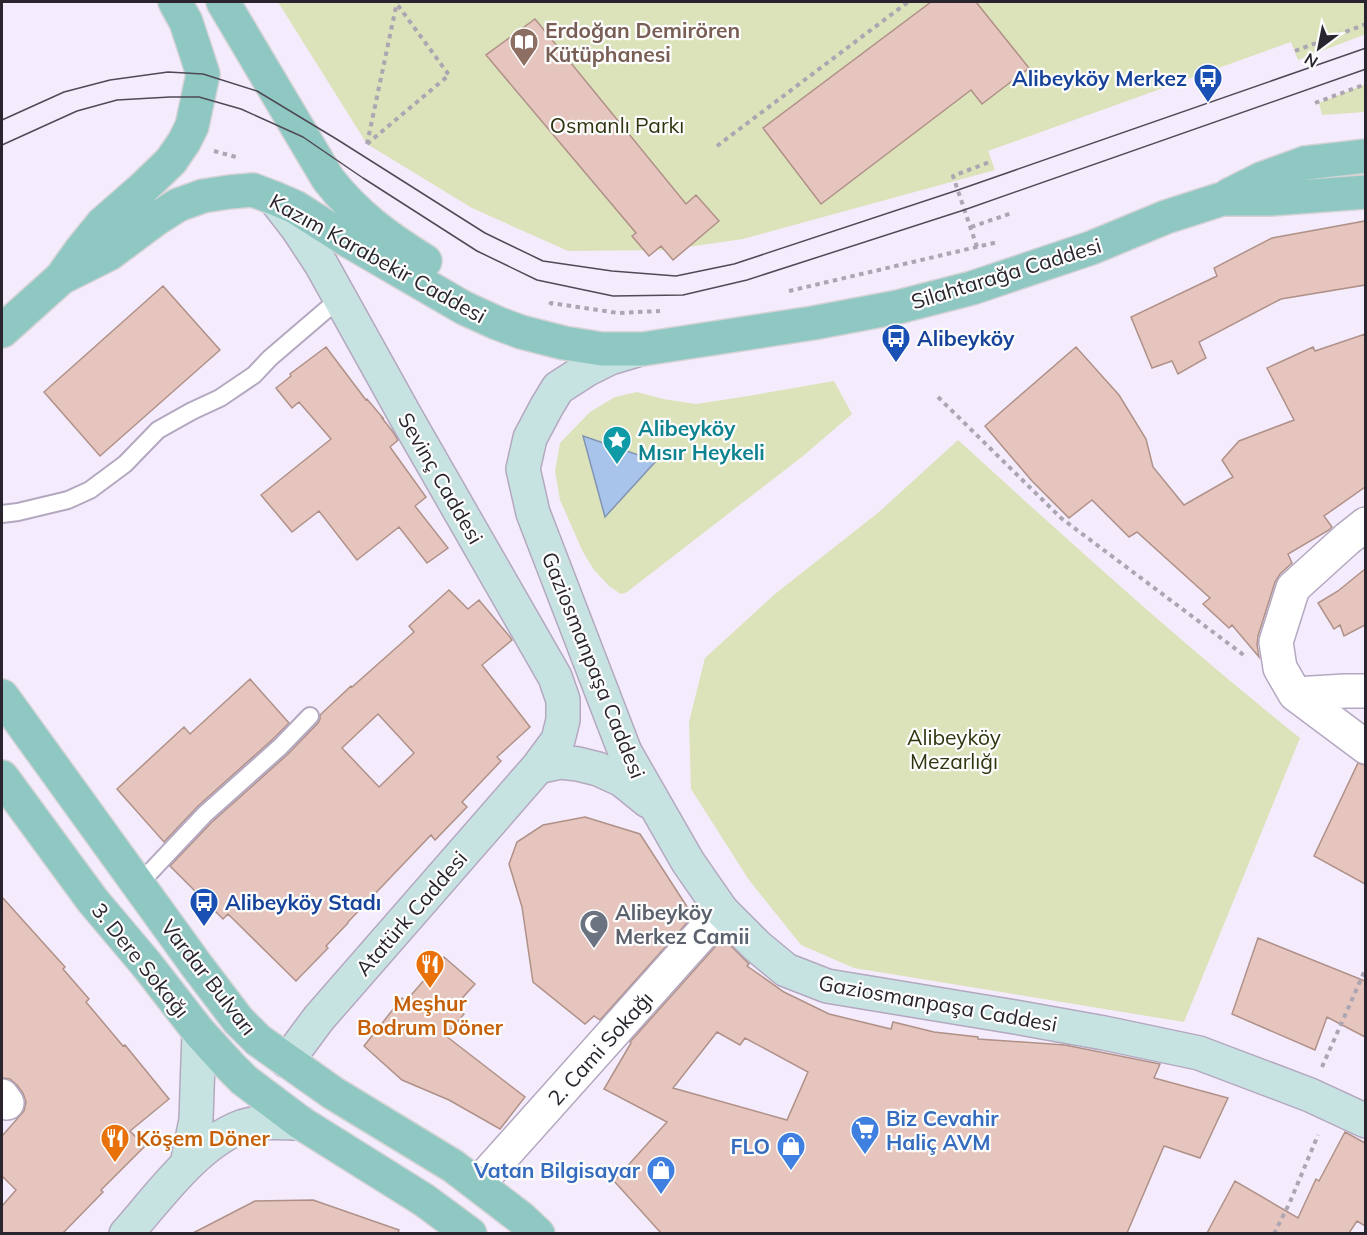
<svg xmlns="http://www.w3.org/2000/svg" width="1367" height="1235" viewBox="0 0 1367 1235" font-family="Mulish,sans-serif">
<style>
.green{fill:#dce2b9}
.water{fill:#a8c4eb;stroke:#8294b2;stroke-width:1.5}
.building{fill:#e5c5bd;stroke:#b09189;stroke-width:1.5;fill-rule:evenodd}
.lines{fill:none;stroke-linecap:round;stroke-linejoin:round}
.lane-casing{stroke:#b4a8c1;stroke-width:20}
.street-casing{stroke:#b4a8c1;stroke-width:36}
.secondary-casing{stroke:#b4a8c1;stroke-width:36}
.primary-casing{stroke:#d4d3d5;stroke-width:36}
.path{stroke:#aca5b2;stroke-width:4;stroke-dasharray:4.5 4.5;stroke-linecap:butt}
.lane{stroke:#fff;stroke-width:16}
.street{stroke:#fff;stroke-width:33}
.secondary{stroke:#c7e3e1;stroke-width:33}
.primary{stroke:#8fc7c2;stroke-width:33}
.tram{stroke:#4f4a55;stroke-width:1.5}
.labels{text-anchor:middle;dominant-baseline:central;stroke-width:4.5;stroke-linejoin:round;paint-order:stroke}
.education-label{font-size:21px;font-weight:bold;fill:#785e54;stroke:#fdfdfd;text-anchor:start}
.transit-label{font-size:21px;font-weight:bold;fill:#164399;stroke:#fdfdfd;text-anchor:start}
.park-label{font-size:21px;fill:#30340f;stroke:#fdfdfd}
.street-label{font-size:21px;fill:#29242e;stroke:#fdfdfd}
.culture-label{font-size:21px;font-weight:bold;fill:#0d838f;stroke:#fdfdfd;text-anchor:start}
.worship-label{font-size:21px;font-weight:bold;fill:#5b616d;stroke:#fdfdfd;text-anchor:start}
.food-label{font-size:21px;font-weight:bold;fill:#c56008;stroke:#fdfdfd}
.shop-label{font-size:21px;font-weight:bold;fill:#366cbe;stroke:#fdfdfd;text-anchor:end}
</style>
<rect width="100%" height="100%" fill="#f4ecfc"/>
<path class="green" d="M278 2H1365L1366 34 1298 60 1291 42 988 151 995 170 743 239 668 250 568 251 472 208 367 144Z
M1365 84V112L1322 115 1319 103Z
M834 381 852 414 803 456 627 592 621 594 610 587 594 570 583 552 560 500 555 471 560 443 590 412 615 397 637 392 663 399 696 404 748 396Z
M958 440C1070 542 1182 644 1300 738L1184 1022 854 968 801 945 749 880 691 789 689 722 705 658 775 594 879 512Z"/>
<path class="water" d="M583 436 656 461 605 517Z"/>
<path class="building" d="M931 2H976L1029 68 982 104 971 90 821 204 763 128Z
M535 19 686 204 696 195 719 221 673 260 661 246 649 256 632 236 636 233 486 55Z
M1365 221V285L1281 299 1199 342 1206 358 1178 374 1172 361 1152 368 1131 317 1217 276 1214 268 1272 238Z
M163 286 220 350 100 456 44 392Z
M1365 334V487L1324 516 1332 527 1329 530 1288 554 1292 563 1280 574 1275 582 1258 636 1257 645 1259 657 1232 625 1229 628 1203 604 1210 598 1137 532 1129 537 1092 500 1069 518 1032 481 985 426 1076 347 1119 395 1146 439 1153 467 1184 505 1233 477 1222 460 1239 441 1294 420 1267 368 1313 347 1315 351Z
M326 347 366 400 367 399 383 418H382L393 432 398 440 390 447 426 497 415 506 448 548 427 563 399 527 357 560 319 511 292 532 261 495 331 439 299 402 292 408 276 388 291 376 290 374Z
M1365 569V625L1344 636 1340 625 1334 629 1318 603 1338 591Z
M449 590 468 609 479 600 510 637 512 640 482 665 530 727 497 757 501 761 462 802 467 807 435 840 431 835 348 922V923L326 946 328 948 296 981 228 914 223 919 170 866 212 822 288 754 318 723 320 719V715L351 686 352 687 414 632 409 626ZM378 714 414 753 379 787 342 748Z
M250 679 289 723 273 739 198 806 164 842 117 789 184 727 190 734Z
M1358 763 1365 765V884L1314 856Z
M585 817 640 834 693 916 600 1020 594 1016 585 1024 533 982 522 907 509 864 517 842 543 825Z
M2 897 65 967 63 969 89 999 86 1002 123 1046 125 1045 169 1099 130 1131 145 1146 101 1190 103 1192 63 1233H2V1206L16 1190 2 1176V1136L24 1111 26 1102 23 1093 17 1085 10 1079 3 1078 2 1076Z
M723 938 749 964 747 966 784 992 829 1014 891 1029 893 1022 934 1032 978 1037V1039L1065 1045 1160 1064 1154 1078 1228 1098 1200 1158 1164 1146 1127 1233H661L614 1181 667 1122 604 1089 631 1043 630 1042ZM717 1032 740 1045 745 1038 808 1072 787 1120 673 1088Z
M1258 938 1365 981V1037L1327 1017 1315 1050 1232 1014Z
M444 957 475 984 455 1006 464 1014 446 1036 525 1097 500 1129 449 1100 402 1080 364 1046 402 998 406 1001Z
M1345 1132 1365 1143V1226L1357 1221 1349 1233H1207L1235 1181 1298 1218 1316 1179 1319 1181Z
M313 1200 399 1230 398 1233H193L255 1201Z"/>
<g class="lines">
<g class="lane-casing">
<path id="lane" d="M2 514 18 512 68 500 90 490 125 464 158 430 192 411 220 398 254 375 270 358 340 298
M138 885 205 814 280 747 310 716"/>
</g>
<g class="street-casing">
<path id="street" d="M1366 524 1347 539 1293 588 1276 642 1280 668 1295 694 1366 747
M1295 694 1345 691H1366
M2 1096 7 1103
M478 1184 722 911"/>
</g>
<g class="secondary-casing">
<path id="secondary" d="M274 198 298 229 321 264 406 417 555 677 563 700V720L558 740 538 767 319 1018 287 1061
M637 350 610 358 586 370 558 388 547 406 530 438 523 469 533 513 625 752 688 862 722 911 757 946 786 970 827 986 1015 1017 1104 1033 1199 1053 1310 1095 1366 1121
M538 767 561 762 578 764 598 769 622 780 648 801
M187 1164 196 1120 199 1032
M126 1234C158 1198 196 1144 241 1127 259 1120 281 1123 301 1123"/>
</g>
<g class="primary-casing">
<path id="primary" d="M223 2 328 179C356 215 386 237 425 261
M1229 195 1261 179 1305 163 1366 156
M61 278 109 254 156 219 178 205 203 196 229 192 253 190 274 198 295 207 347 240 464 308 497 323 521 332 564 343 602 349H643L813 323 898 307 972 288 1091 248 1166 217 1222 199H1271L1366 192
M2 331 61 278 81 250 102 224 142 189 171 161 184 142 192 126 203 74 186 22 175 2
M2 696 197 966 238 1020 258 1040 333 1093 453 1166 521 1218 538 1234
M2 777 93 901 147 965 199 1032 231 1067 244 1080 301 1123 424 1200 470 1234"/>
</g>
<path class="path" d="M1295 51 1366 24
M1315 103 1366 84
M367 144 449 75 397 4
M367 144 397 2
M717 146 908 2
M214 151 236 157
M971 227 1012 213
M977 247 953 176 992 161
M789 291 998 242
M550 305 551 303 618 313 660 311
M938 397 1061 518 1245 656
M1322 1067 1366 968
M1274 1234 1290 1202 1318 1135"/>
<use href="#lane" class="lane"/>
<use href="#street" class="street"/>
<use href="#secondary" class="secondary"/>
<use href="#primary" class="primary"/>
<path class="tram" d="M2 120 64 92 110 80 168 72 203 74 257 91 338 140 485 233 543 261 612 271 676 276 734 264 958 190 1366 48
M2 145 77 111 117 100 170 97H199L241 109 303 137 363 178 477 251 537 280 613 296 683 295 747 280 964 210 1366 69"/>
</g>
<defs>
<g id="library-pin" transform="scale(1.5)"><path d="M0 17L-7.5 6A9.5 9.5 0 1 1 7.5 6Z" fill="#8d6e63" stroke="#fdfdfd"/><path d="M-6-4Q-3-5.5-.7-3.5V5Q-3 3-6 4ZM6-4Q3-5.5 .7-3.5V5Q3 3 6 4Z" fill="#fff"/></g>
<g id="bus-pin" transform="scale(1.5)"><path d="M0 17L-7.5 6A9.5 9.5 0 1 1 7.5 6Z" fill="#1a4fb4" stroke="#fdfdfd"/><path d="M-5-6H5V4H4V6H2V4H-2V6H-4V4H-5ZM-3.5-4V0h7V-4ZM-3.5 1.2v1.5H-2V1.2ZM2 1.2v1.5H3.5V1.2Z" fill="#fff"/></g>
<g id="sight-pin" transform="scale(1.5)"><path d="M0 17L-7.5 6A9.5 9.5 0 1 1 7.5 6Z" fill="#0f9aa8" stroke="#fdfdfd"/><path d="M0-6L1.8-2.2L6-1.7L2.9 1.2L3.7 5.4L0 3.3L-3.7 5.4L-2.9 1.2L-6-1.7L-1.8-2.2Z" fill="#fff"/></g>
<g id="mosque-pin" transform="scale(1.5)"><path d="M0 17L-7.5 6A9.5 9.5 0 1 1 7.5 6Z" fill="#6b7280" stroke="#fdfdfd"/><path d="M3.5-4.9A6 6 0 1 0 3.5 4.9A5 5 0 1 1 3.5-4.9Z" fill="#fff"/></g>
<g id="restaurant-pin" transform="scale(1.5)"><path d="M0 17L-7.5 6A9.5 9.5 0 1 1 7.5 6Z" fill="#e8710a" stroke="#fdfdfd"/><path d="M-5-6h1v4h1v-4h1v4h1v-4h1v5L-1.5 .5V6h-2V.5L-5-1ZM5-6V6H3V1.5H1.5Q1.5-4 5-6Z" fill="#fff"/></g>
<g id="supermarket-pin" transform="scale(1.5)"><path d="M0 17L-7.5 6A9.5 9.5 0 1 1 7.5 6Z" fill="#3f7fe0" stroke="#fdfdfd"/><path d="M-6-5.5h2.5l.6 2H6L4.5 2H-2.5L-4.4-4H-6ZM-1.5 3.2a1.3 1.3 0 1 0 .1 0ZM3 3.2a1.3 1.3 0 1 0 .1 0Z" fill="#fff"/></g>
<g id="shop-pin" transform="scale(1.5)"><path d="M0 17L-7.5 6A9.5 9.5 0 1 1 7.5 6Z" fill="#3f7fe0" stroke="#fdfdfd"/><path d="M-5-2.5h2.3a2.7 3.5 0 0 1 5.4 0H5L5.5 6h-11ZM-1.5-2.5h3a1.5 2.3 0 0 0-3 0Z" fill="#fff"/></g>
</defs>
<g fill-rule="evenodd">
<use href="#library-pin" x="524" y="42"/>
<use href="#bus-pin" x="1208" y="78"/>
<use href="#bus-pin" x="896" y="338"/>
<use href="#sight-pin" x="617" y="440"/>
<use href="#bus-pin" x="204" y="902"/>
<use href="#mosque-pin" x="594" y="924"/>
<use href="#restaurant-pin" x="430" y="964"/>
<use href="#supermarket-pin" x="865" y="1130"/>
<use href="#restaurant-pin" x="115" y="1138"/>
<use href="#shop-pin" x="791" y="1146"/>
<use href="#shop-pin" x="661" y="1170"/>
</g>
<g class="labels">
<g class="education-label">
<text x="545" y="30">Erdoğan Demirören<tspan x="545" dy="24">Kütüphanesi</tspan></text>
</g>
<g class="transit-label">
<text x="1187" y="78" text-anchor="end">Alibeyköy Merkez</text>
<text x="917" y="338">Alibeyköy</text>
<text x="225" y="902">Alibeyköy Stadı</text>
</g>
<g class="park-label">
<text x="617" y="125">Osmanlı Parkı</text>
<text x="954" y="737">Alibeyköy<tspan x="954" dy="24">Mezarlığı</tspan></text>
</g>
<g class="street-label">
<text transform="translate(378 258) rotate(29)">Kazım Karabekir Caddesi</text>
<text transform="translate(1006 273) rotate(-17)">Silahtarağa Caddesi</text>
<text transform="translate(441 478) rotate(60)">Sevinç Caddesi</text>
<text transform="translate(594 665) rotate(68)">Gaziosmanpaşa Caddesi</text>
<text transform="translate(411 913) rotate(-49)">Atatürk Caddesi</text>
<text transform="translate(141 960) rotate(51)">3. Dere Sokağı</text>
<text transform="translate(209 977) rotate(52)">Vardar Bulvarı</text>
<text transform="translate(938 1003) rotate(10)">Gaziosmanpaşa Caddesi</text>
<text transform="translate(600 1048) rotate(-48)">2. Cami Sokağı</text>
</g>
<g class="culture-label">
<text x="638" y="428">Alibeyköy<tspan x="638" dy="24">Mısır Heykeli</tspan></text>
</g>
<g class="worship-label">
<text x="615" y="912">Alibeyköy<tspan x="615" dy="24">Merkez Camii</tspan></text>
</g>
<g class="food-label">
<text x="430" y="1003">Meşhur<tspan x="430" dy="24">Bodrum Döner</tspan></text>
<text x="136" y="1138" text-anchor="start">Köşem Döner</text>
</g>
<g class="shop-label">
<text x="886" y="1118" text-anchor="start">Biz Cevahir<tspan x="886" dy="24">Haliç AVM</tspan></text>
<text x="770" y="1146">FLO</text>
<text x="640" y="1170">Vatan Bilgisayar</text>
</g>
</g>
<rect width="1367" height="1235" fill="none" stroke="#29242e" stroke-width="6"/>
<g transform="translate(1319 48) rotate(212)" stroke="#fdfdfd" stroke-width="4.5" paint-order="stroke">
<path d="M0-4.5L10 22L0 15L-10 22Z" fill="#29242e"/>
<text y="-9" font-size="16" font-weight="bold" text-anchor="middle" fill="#29242e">N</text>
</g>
</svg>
